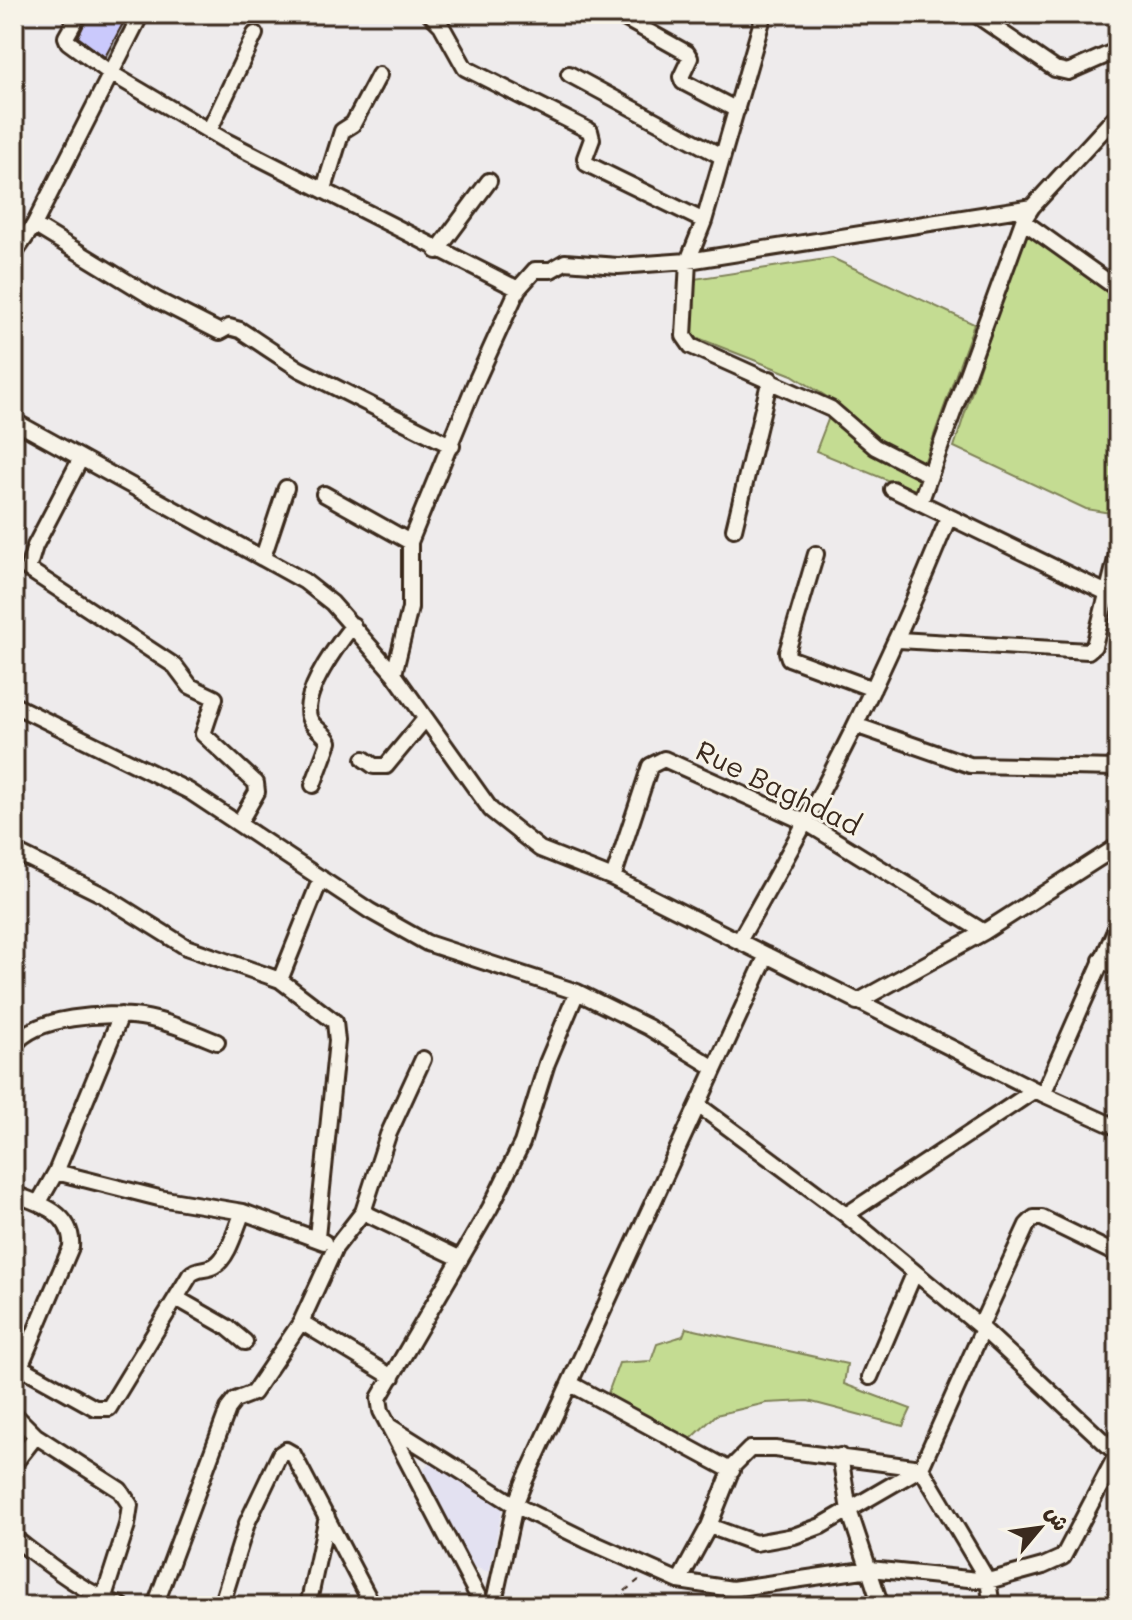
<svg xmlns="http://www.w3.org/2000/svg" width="1132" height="1620" viewBox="0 0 1132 1620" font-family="Mali,'Playpen Sans Arabic',sans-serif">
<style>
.built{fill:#e3e1f1}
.green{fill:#c4dc92;stroke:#808358;stroke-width:2}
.building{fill:#cac9fc;stroke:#3b2a1e;stroke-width:2;filter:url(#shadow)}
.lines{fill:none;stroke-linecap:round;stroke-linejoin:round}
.minor-casing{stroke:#3b2a1e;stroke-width:20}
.path{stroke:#3b2a1e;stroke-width:2;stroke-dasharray:6 6;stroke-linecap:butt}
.minor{stroke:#f7f3e8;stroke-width:14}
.labels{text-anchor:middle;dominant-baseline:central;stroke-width:6;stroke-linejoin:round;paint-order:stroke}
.street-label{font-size:28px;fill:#3b2a1e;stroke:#f7f3e8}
</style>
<defs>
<filter id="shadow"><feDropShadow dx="6" dy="3.5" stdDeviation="2" flood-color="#0004"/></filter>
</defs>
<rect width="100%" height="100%" fill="#eeebec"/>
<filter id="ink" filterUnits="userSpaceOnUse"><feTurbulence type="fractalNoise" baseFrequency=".0125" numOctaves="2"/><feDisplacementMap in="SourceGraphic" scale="16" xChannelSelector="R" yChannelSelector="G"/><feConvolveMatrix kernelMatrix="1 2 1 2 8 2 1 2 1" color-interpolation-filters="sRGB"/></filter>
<g filter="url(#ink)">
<path class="built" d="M431 1460 503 1506 489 1572 474 1567 422 1473Z"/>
<path class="green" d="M1024 230 1118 297 1117 514 1086 509 954 447Z
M832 258 974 324 923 466 867 437 835 402 792 375 693 336 694 279Z
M829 417 870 449 919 478 916 492 816 451Z
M686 1328 847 1364 844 1384 911 1409 903 1426 808 1401 766 1403 716 1415 689 1441 607 1396 619 1363 651 1361 657 1344 683 1336Z"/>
<path class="building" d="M89 14H128L105 57 78 37Z"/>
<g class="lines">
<g class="minor-casing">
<path id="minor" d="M79 14 66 37 68 42 109 72 224 140 518 289
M430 14 441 25 465 68 590 131 592 139 585 158 587 164 704 221
M617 14 687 53 690 58 681 77 683 82 737 110
M764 14 704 221 688 261 684 336 691 346 831 409 875 447 928 474
M975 14 1055 69 1068 72 1118 50
M569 74 721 156
M209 131 255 34
M324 189 342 131 353 124 379 75
M1023 221 1118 289
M34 225 157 300 220 332 229 327 240 330 299 369 452 446
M437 251 489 181
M14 254 34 225 141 14
M14 421 304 581 332 603 394 674 491 810 540 849 613 878 1043 1094 1118 1128
M81 458 35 546 28 569 175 666 190 686 215 698 203 734 256 783 257 792 239 823
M892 489 1109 594
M324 494 410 542
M921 500 1023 221 1032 207 1118 114
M734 529 770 379
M816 554 787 652 789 658 873 689
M263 557 286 488
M899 640 1088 651 1094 646 1118 551
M394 674 410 608V542L474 386 518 289 535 270H551L565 262 618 266 688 261 1032 207
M14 705 189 791 370 911 427 943 577 992 648 1027 713 1067
M858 726 970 765 1118 768
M364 759 374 766H386L425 719
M313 785 329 742C324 731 312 728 309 717 302 692 338 644 353 625
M14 851 103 895 186 947 280 980 335 1022 337 1041 317 1237
M613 878 650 766 664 759 807 823 984 932
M739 941C820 801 887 669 948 519
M1101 960 1118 968
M280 980 321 878
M857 1002 984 932 1118 846
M14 1046C33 1016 107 1012 141 1017 167 1021 192 1032 217 1042
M1043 1094 1118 924
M698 1105 846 1215 983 1329 1118 1455
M56 1172 159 1198 243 1212 324 1242
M14 1194C40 1203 74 1214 71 1247L14 1381
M39 1202 56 1172 121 1015
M363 1212 459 1258
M846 1215 1035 1090
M178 1299 227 1327 245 1342
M301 1322 392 1377
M980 1327 1027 1225 1034 1218H1042L1118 1255
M21 1367 95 1408H109L190 1275C198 1267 205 1271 214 1266 229 1258 236 1227 243 1212
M870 1377 914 1274
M571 1384 732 1471
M14 1414 36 1436 14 1464
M389 1426 515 1505 586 1540 679 1581 732 1589 870 1569 988 1581 1043 1566 1063 1557 1117 1454
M36 1436 120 1490 130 1505 127 1525 101 1606
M840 1456 849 1510 881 1606
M921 1468 988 1581 992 1606
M709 1526 755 1543 794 1536 821 1526 921 1468 983 1329
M14 1538C47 1563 82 1592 122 1606
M679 1581 709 1526 733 1466 750 1449H775L921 1468
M155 1606 228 1409 235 1400 253 1393 301 1322 335 1248 363 1212 388 1135 423 1059
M221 1606 247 1523 280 1454 286 1450 293 1454 373 1606
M308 1606 327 1517
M483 1606 381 1411 379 1398 490 1208 522 1143 547 1063 577 992
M493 1606 515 1505 525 1480 767 955"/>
</g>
<path class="path" d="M606 1606 640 1579"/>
<use href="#minor" class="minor"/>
</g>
</g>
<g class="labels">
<g class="street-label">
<text transform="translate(779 787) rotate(26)">Rue Baghdad</text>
</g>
</g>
<rect width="1132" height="1620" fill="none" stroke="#f7f3e8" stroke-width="48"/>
<rect x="24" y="24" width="1084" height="1572" fill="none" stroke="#3b2a1e" stroke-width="3" filter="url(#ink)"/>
<g transform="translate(1040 1528) rotate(61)" stroke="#f7f3e8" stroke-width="6" paint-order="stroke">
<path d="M0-6L14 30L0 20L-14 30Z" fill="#3b2a1e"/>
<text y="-12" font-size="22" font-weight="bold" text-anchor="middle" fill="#3b2a1e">ش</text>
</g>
</svg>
